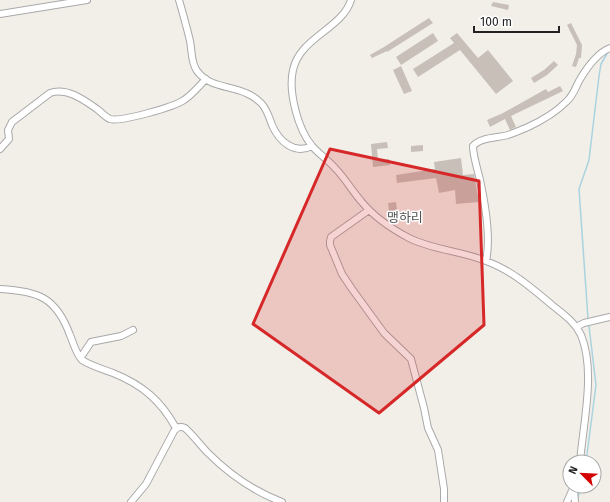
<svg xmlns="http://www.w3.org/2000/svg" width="610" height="502" viewBox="0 0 610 502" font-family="'Fira Sans','Noto Sans KR',sans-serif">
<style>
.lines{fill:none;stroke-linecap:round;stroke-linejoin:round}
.stream{stroke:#aad3df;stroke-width:1.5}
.building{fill:#c7bfb8}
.minor-casing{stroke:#a9a9a9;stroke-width:8}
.minor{stroke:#fff;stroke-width:6}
.marked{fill:#d62828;fill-opacity:0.2;stroke:#d62828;stroke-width:3;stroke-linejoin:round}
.labels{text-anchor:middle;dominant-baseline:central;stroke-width:3;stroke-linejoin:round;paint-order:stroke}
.quarter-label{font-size:13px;fill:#555;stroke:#fff}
</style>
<rect width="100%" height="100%" fill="#f2efe9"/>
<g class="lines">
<path class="stream" d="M588 319 579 189 589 160 599 76 601 64 608 52
M586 462 596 385 589 326
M577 499 582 486"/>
</g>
<path class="building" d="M493 2 509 5 508 10 491 6Z
M429 18 433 23 387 52V51L372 58 370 55 384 47Z
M571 23 582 45 581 58H579L576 67 572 66 576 54 577 45 567 25Z
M433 33 438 41 401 65 396 57Z
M457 33 478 58 488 50 513 81 496 94 460 50 418 77 413 69 454 43 450 38Z
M554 61 558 65 547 75 534 83 531 78 544 70Z
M401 66 412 91 404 94 393 70Z
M560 86 563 91 511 116 516 127 510 130 505 119 490 127 487 120 503 113 546 89 548 92Z
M387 142 388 148 377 149 378 160 389 159 390 165 373 167 371 144Z
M423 145V151L411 152V146Z
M461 158 463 175 474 174 479 202 456 204 455 190 439 193 436 178 397 183 396 175 435 169 434 162Z
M396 202 398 217 390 218 388 203Z"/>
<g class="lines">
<g class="minor-casing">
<path id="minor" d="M179 0C183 14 187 28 190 41 192 51 191 63 197 71 210 88 229 85 246 93 251 95 257 99 261 103 267 109 269 117 272 125 279 141 294 155 312 146
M351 0C342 29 300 37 293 70 288 92 298 129 312 146 319 154 328 160 335 168 345 178 352 191 361 201 373 216 392 229 409 238 433 250 461 251 486 261 511 270 532 288 552 305 563 314 575 322 581 335 596 371 583 424 580 462
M0 14 87 0
M0 149 9 139 8 130 12 122 50 93C67 87 84 100 97 109 101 112 105 117 110 119 121 122 174 107 184 100 192 95 199 86 206 79
M369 210 331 237 330 241V245L342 274 352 289 384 333 411 359 424 408 428 428 438 450 444 489V502
M486 261C491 238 485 203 480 180 478 171 473 156 473 146 481 137 497 138 508 135 514 133 521 130 528 127 541 121 556 112 566 102 573 96 575 89 579 81 586 69 597 53 610 48
M0 289C38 291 56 297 70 335 73 342 76 354 82 360 89 365 105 370 113 373 143 385 161 401 176 428
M576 327 584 323 610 317
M81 357 91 342 121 336 133 330
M574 490 575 502
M131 502 146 484 174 431C177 427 180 426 185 428 194 436 200 445 208 453 230 475 253 491 282 502
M567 502 574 486"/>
</g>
<use href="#minor" class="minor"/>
</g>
<path class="marked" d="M330 149 479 181 484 325 379 413 253 324Z"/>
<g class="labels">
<g class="quarter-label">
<text x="405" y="217">맹하리</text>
</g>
</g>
<g transform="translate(582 474) rotate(294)"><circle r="19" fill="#ffffff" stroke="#a7a7a7"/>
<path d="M0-3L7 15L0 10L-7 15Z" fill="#d40000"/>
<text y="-6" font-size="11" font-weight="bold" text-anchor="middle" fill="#222222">N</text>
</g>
<path d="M474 26v6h85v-6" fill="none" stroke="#222222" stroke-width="2"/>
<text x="480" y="26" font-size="12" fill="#222222" stroke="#ffffff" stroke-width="3" paint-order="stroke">100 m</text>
</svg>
